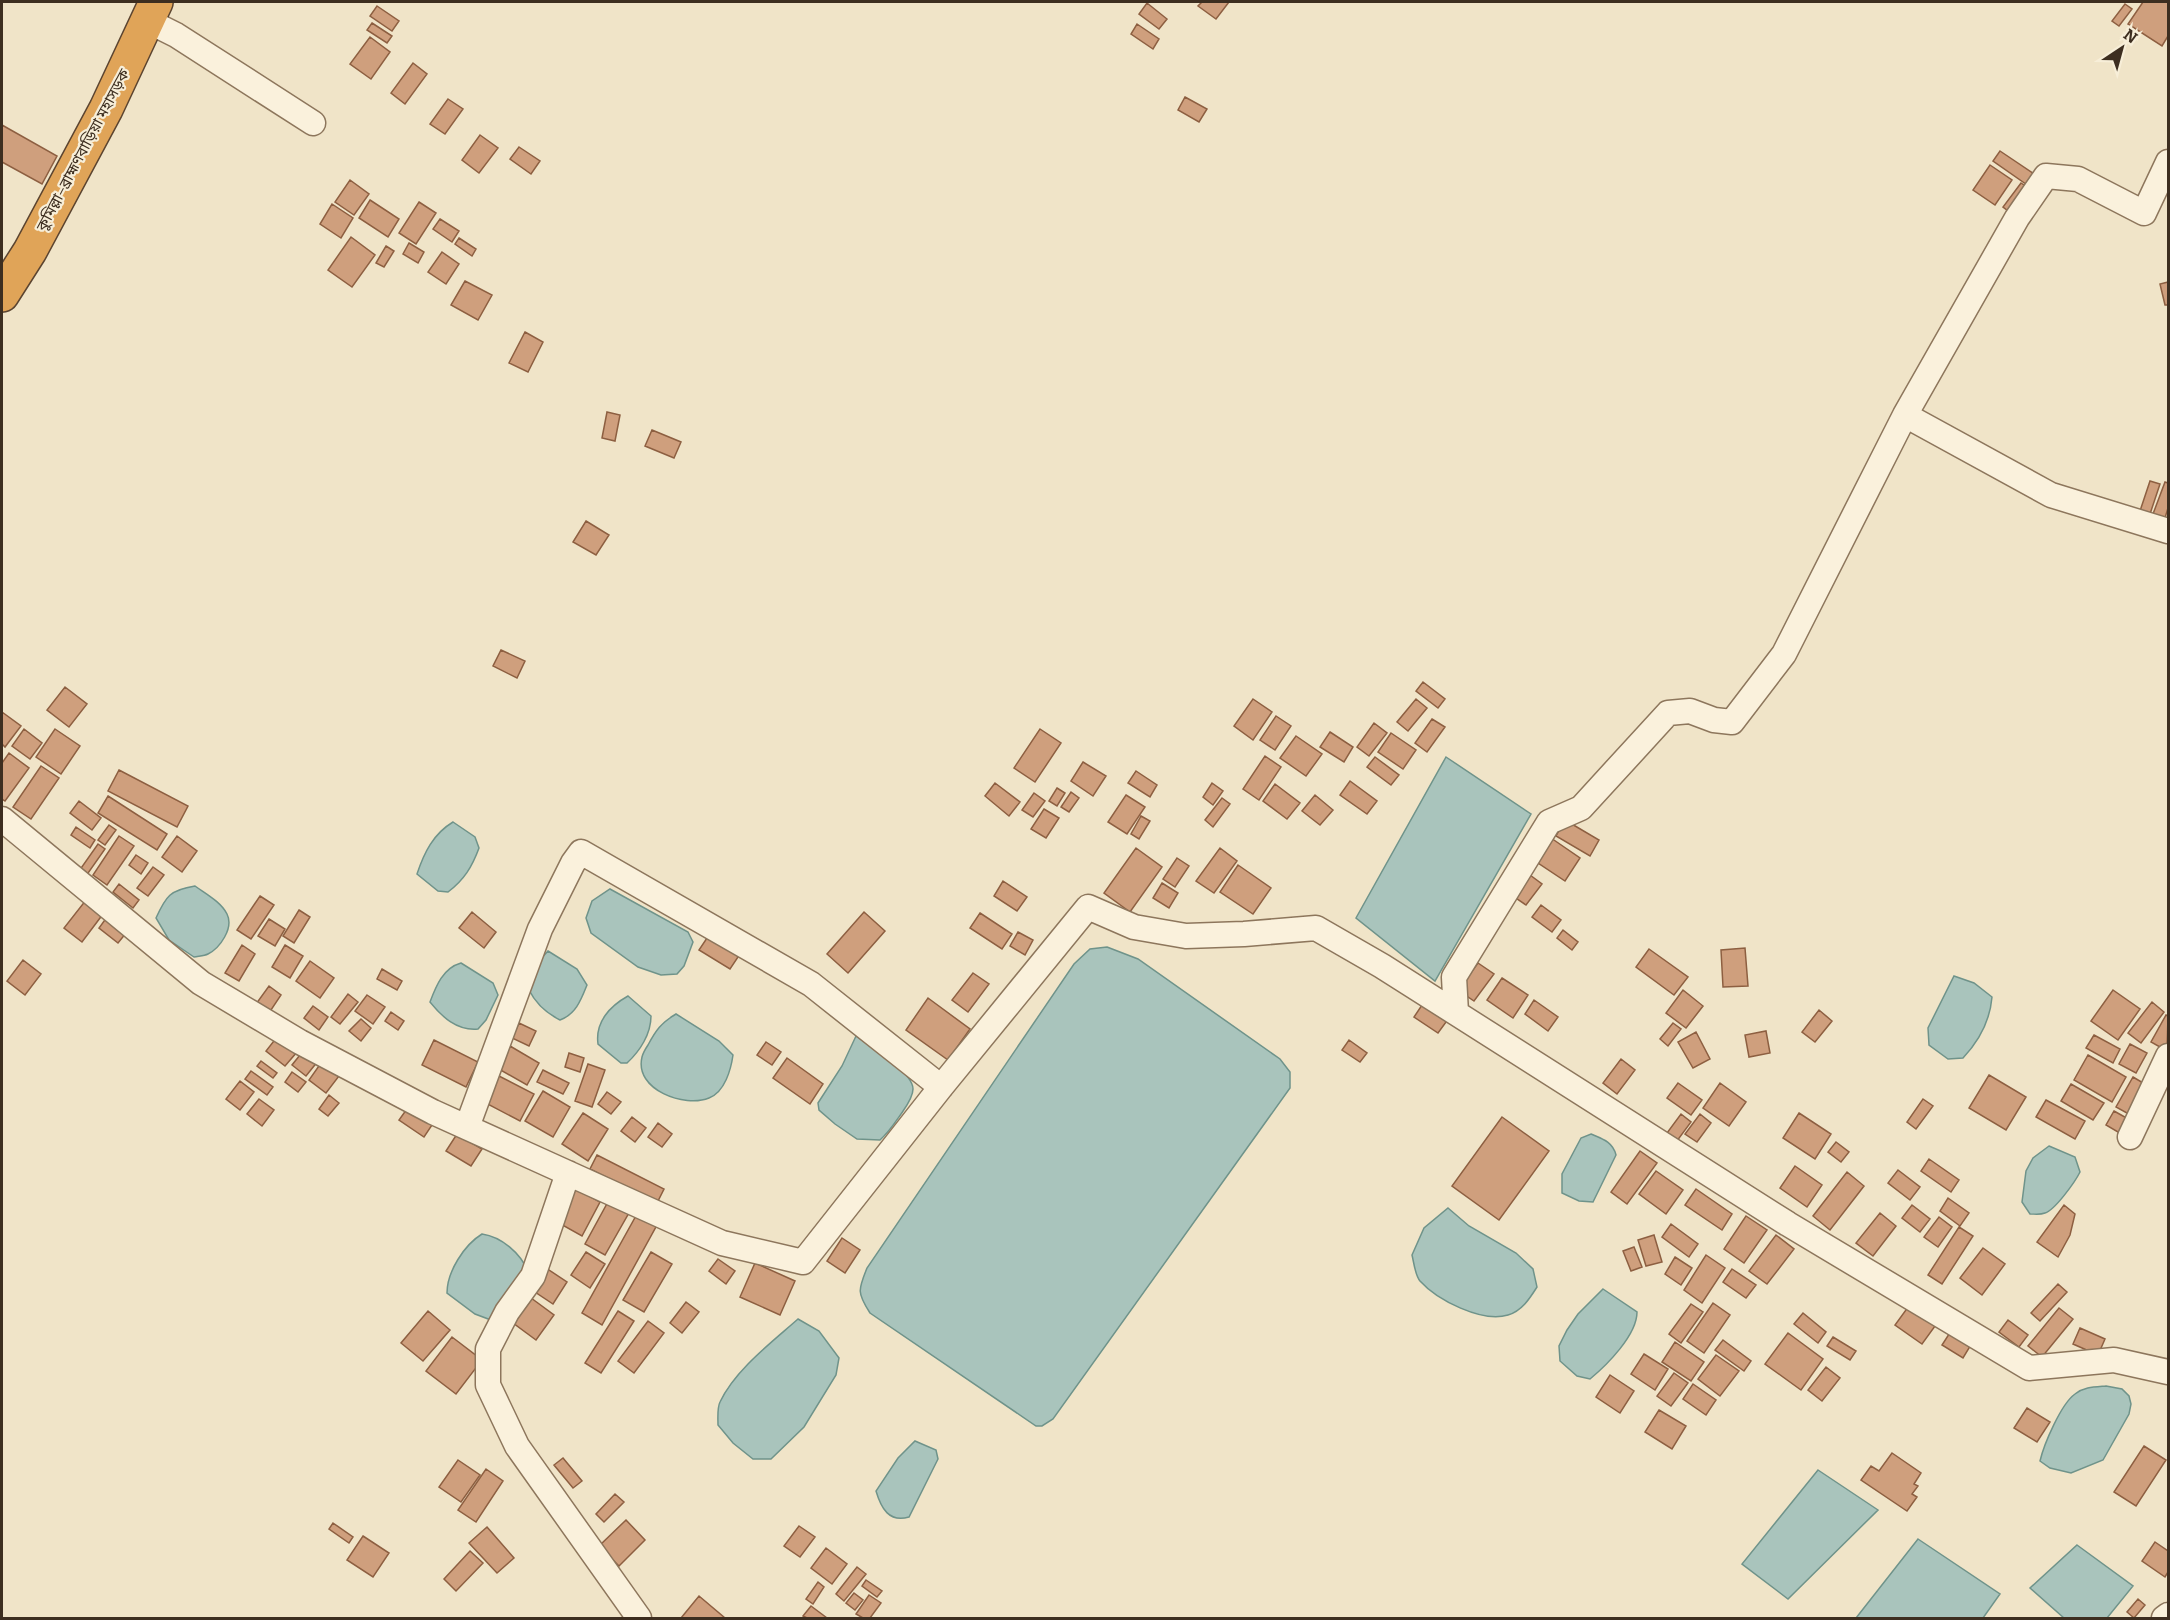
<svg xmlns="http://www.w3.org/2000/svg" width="2170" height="1620" viewBox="0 0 2170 1620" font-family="Bitter,'Noto Sans Bengali',serif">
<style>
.water{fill:#a9c4bc;stroke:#6f938a;stroke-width:1.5}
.building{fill:#cf9f7d;stroke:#8d5f41;stroke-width:1.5}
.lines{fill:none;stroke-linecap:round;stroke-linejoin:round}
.minor-casing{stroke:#8d765c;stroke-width:27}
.highway-casing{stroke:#5b4430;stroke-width:36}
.minor{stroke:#faf1dc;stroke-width:24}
.highway{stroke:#e0a458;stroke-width:33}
.labels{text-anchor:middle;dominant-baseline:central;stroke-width:4.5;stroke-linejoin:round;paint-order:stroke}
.street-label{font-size:15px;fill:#3d2e20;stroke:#f7eed8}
</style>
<rect width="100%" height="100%" fill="#f0e4c8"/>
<path class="water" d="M1446 757 1531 814 1435 981 1356 918Z
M453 822 475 837 479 848C472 867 464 880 448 892L438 891 417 874C424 853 433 834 453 822Z
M195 886C206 894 221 902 227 914 234 928 220 948 208 954 204 956 198 956 194 957L169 940 156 918C166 896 170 890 195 886Z
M610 889 688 932 693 942 684 966 677 974 661 975 638 967 591 933 586 918 592 901Z
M1107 947 1138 959 1280 1059 1290 1072V1088L1053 1419 1042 1426H1036L870 1313C857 1293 858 1290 867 1268L1074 964 1090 949Z
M548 951 577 969 587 985C581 1000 576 1014 560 1020 546 1013 536 1004 529 990L537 963Z
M461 963 493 983 498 995 486 1020 478 1029C457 1031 442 1017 430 1002 436 986 443 968 461 963Z
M1954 976 1974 983 1992 997C1990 1021 1979 1041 1963 1058L1948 1059 1929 1045 1928 1028Z
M628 996 651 1016C651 1034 640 1051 627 1063H621L598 1044C595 1022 610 1006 628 996Z
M676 1014 719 1041 733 1055C731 1069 725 1092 709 1098 685 1108 634 1090 642 1057 643 1053 646 1048 648 1045 656 1030 661 1023 676 1014Z
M856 1036C869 1045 913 1072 913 1089 913 1098 905 1108 901 1114 894 1124 889 1132 880 1140L857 1139 835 1124 819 1110 818 1103 842 1066Z
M1591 1134C1603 1139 1613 1142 1616 1155L1593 1202 1579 1201 1562 1193V1174L1581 1138Z
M2049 1146 2075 1157 2080 1172C2075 1182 2055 1210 2045 1213 2040 1215 2035 1214 2030 1214L2022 1202 2026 1171 2033 1158Z
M1448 1208 1469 1226 1516 1253 1533 1269 1537 1287C1530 1298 1522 1311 1508 1315 1482 1323 1437 1300 1420 1281 1415 1275 1414 1263 1412 1255L1424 1228Z
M482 1234C502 1237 520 1253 528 1271L491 1320 475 1314 447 1293C447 1272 464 1245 482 1234Z
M1603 1289 1637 1312C1637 1335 1607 1365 1590 1379L1577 1376 1560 1361 1559 1346 1567 1330 1578 1314Z
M798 1319 819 1331 839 1358 836 1375 804 1427 771 1459H753L733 1443 718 1425C718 1418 717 1408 720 1402 735 1370 772 1342 798 1319Z
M2106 1386 2122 1389 2129 1396 2131 1404 2129 1414 2103 1460 2071 1473 2050 1468 2040 1461C2044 1444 2061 1404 2075 1394 2084 1387 2094 1387 2106 1386Z
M915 1441 936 1450 938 1459 909 1517C889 1523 881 1508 876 1491L898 1458Z
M1818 1470 1878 1510 1788 1599 1742 1564Z
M1918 1539 2000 1594 1983 1618H1856Z
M2077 1545 2133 1586 2107 1618H2064L2030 1588Z"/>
<path class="building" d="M1202 2H1229L1216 19 1198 6Z
M2143 2H2168V36L2162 46 2128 24Z
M1147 3 1167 19 1159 29 1139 14Z
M2125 4 2132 9 2119 26 2112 21Z
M377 6 399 21 392 31 370 16Z
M372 23 392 36 387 43 367 30Z
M1137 24 1159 39 1153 49 1131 34Z
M370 37 390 52 371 79 350 64Z
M413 63 427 74 405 104 391 93Z
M1185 97 1207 109 1199 122 1178 110Z
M448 99 463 109 445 134 430 124Z
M2 125 57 156 42 184 2 162Z
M480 135 498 148 479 173 462 160Z
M519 147 540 161 531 174 510 159Z
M2000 151 2040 178 2033 189 1993 161Z
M1990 165 2012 180 1995 205 1973 190Z
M350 180 369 194 354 215 335 202Z
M2021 183 2030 189 2012 214 2003 207Z
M370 200 399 219 388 237 359 218Z
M419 202 436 213 416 244 399 233Z
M332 204 353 218 341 238 320 224Z
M440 219 459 231 452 242 433 229Z
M351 237 375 255 352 287 328 270Z
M459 238 476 249 472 256 455 244Z
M409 243 424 252 418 263 403 254Z
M386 246 394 251 384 267 376 263Z
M442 252 459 264 446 284 428 272Z
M465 281 492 295 478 320 451 305Z
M2168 282V305H2165L2160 284Z
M525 332 543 342 528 372 509 363Z
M607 412 620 415 615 441 602 438Z
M652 430 681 442 674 458 645 446Z
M2150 481 2160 484 2149 517 2139 514Z
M2165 482 2168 483V508L2165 518 2153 514Z
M586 521 609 535 596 555 573 542Z
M501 650 525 661 517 678 493 666Z
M1423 682 1445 699 1438 708 1416 691Z
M65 687 87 704 69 727 47 710Z
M1253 699 1272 712 1253 740 1234 726Z
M1416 699 1427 708 1408 731 1397 722Z
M2 712 21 726 5 747 2 744Z
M1276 716 1291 726 1275 750 1260 740Z
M1432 719 1445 727 1427 752 1415 743Z
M1374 723 1387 733 1369 756 1357 747Z
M24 729 42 743 30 759 12 746Z
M55 729 80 746 61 774 36 757Z
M1040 729 1061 743 1035 782 1014 768Z
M1330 732 1353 747 1344 762 1320 747Z
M1391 733 1416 750 1403 769 1378 752Z
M1296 736 1322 754 1306 776 1280 758Z
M9 753 29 768 5 801 2 799V763Z
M1265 756 1281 767 1259 800 1243 789Z
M1375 757 1399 775 1391 785 1367 767Z
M1083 762 1106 776 1093 796 1071 781Z
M41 766 59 778 31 819 13 807Z
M119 770 188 806 177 827 108 791Z
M1136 771 1157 785 1150 797 1128 783Z
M1350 781 1377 801 1367 814 1340 795Z
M995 783 1020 802 1009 816 985 796Z
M1212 783 1223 791 1213 805 1203 797Z
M1275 784 1300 803 1287 819 1263 801Z
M1057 788 1065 793 1057 806 1049 801Z
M1071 792 1079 798 1069 812 1061 807Z
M1034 793 1045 801 1033 817 1022 810Z
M1126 795 1145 807 1127 834 1108 822Z
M1315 795 1333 810 1320 825 1302 811Z
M108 796 167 834 157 850 98 813Z
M1222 798 1230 804 1213 827 1205 820Z
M79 801 101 818 92 830 70 813Z
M1044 809 1059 818 1046 838 1031 829Z
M1141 816 1150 821 1139 839 1131 834Z
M1565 820 1599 840 1590 856 1556 836Z
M109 825 116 830 105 845 98 840Z
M76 827 95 840 90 848 71 835Z
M119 836 134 846 107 885 93 875Z
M177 836 197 851 182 872 162 857Z
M1551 838 1580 858 1565 881 1535 861Z
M98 844 105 849 86 876 79 871Z
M1136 848 1162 867 1130 912 1104 893Z
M1220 848 1237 861 1214 893 1196 881Z
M136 855 148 863 141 874 129 865Z
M1177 858 1189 866 1175 887 1163 879Z
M1238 865 1271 888 1253 914 1220 892Z
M153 867 164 875 148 896 137 888Z
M1530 875 1542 884 1526 905 1513 896Z
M1003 881 1027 897 1017 911 994 896Z
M1162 883 1178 893 1169 908 1153 898Z
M119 884 139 900 133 908 113 892Z
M260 896 274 905 251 939 237 930Z
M86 900 103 914 82 942 64 928Z
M1541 905 1561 920 1552 932 1532 917Z
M299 910 310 917 294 943 283 936Z
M472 912 496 932 484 948 459 928Z
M864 912 885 931 848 973 827 954Z
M980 913 1012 934 1002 949 970 928Z
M107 917 127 932 118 943 99 928Z
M269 919 285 929 275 946 258 936Z
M1563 930 1578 942 1572 950 1557 938Z
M1018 932 1033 940 1025 955 1010 946Z
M709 935 740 954 730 969 699 950Z
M242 945 255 954 239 981 225 973Z
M285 945 303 956 290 978 272 967Z
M1745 948 1748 986 1723 987 1721 950Z
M1649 949 1688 977 1674 995 1636 967Z
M23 960 41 974 25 995 7 981Z
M310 961 334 978 320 998 296 981Z
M1478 963 1494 974 1474 1001 1458 990Z
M382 969 402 981 397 990 377 979Z
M973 973 989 984 968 1012 952 1000Z
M1502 978 1528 995 1513 1018 1487 1000Z
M269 986 281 995 269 1013 256 1004Z
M1683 990 1703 1006 1686 1028 1666 1013Z
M2113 990 2140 1009 2118 1040 2091 1021Z
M348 994 358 1002 340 1024 331 1017Z
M367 995 385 1007 373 1024 355 1011Z
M928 998 970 1029 948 1060 906 1030Z
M1534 1000 1558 1017 1548 1031 1525 1014Z
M1424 1002 1449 1018 1438 1033 1414 1017Z
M2152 1002 2164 1012 2141 1043 2128 1033Z
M313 1006 328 1017 319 1030 304 1018Z
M1819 1010 1832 1021 1815 1042 1802 1032Z
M391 1012 404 1021 398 1030 385 1021Z
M2166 1015 2168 1016 2167 1051 2151 1042Z
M361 1019 371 1028 361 1041 349 1031Z
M519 1023 536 1031 529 1046 512 1038Z
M1673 1023 1681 1029 1668 1046 1660 1039Z
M1766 1031 1770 1053 1749 1057 1745 1035Z
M1696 1032 1710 1059 1693 1068 1678 1042Z
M2094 1035 2120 1049 2113 1063 2086 1048Z
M277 1037 297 1052 285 1066 266 1051Z
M434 1040 478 1062 466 1087 422 1065Z
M1349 1040 1367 1053 1360 1062 1342 1050Z
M766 1042 781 1052 772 1065 757 1055Z
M2130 1044 2147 1053 2136 1073 2119 1064Z
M510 1046 539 1063 527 1085 497 1068Z
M304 1050 318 1061 306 1076 292 1065Z
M569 1053 584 1058 580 1072 565 1067Z
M2088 1055 2126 1077 2112 1102 2074 1080Z
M787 1058 823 1084 810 1104 773 1078Z
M1621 1059 1635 1070 1617 1094 1603 1083Z
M261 1061 277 1073 273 1078 257 1066Z
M321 1063 339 1076 326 1093 309 1080Z
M588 1064 605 1070 592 1107 575 1101Z
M543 1070 569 1083 563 1094 537 1082Z
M251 1071 273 1087 267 1095 245 1079Z
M292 1072 306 1082 298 1092 285 1082Z
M495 1074 534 1094 520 1121 480 1100Z
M1989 1075 2026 1097 2006 1130 1969 1108Z
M2133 1077 2150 1087 2134 1117 2116 1107Z
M240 1081 254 1092 240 1110 226 1099Z
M1678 1083 1702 1100 1691 1115 1667 1098Z
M1720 1083 1746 1102 1729 1126 1703 1108Z
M2071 1084 2104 1103 2093 1120 2061 1101Z
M543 1091 570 1107 553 1137 525 1121Z
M607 1092 621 1102 611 1114 598 1104Z
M329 1095 339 1103 328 1116 319 1109Z
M259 1099 274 1110 262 1126 247 1114Z
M1923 1099 1933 1106 1916 1129 1907 1122Z
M2046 1100 2085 1121 2075 1139 2036 1117Z
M409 1106 434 1122 424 1137 399 1120Z
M2114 1111 2132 1121 2123 1135 2106 1125Z
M583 1113 608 1129 588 1161 562 1144Z
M1799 1113 1831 1134 1815 1159 1783 1138Z
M1681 1114 1691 1122 1674 1145 1664 1137Z
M1700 1114 1711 1123 1697 1142 1685 1134Z
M632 1117 646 1128 635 1142 621 1131Z
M1502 1117 1549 1151 1499 1220 1452 1186Z
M658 1123 672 1134 662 1147 648 1137Z
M457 1134 482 1149 471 1166 446 1151Z
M1836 1142 1849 1152 1841 1162 1828 1152Z
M1640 1151 1657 1163 1627 1204 1611 1192Z
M597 1155 664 1189 657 1203 590 1169Z
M1929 1159 1959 1180 1951 1192 1921 1171Z
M1795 1166 1822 1185 1807 1207 1780 1188Z
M1898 1170 1920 1187 1910 1200 1888 1183Z
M1656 1171 1683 1190 1666 1214 1639 1194Z
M1847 1172 1864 1186 1830 1230 1813 1216Z
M575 1188 600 1202 582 1236 557 1222Z
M1696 1189 1732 1214 1722 1230 1685 1205Z
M1948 1198 1969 1213 1960 1226 1940 1211Z
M609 1200 630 1211 605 1255 585 1244Z
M1912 1205 1930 1219 1920 1232 1902 1218Z
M2064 1205 2075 1214 2070 1235 2058 1257 2037 1242Z
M1880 1213 1896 1226 1873 1256 1856 1243Z
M637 1214 657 1225 602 1325 582 1313Z
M1746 1216 1767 1230 1744 1263 1724 1249Z
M1939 1217 1952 1227 1938 1247 1924 1237Z
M1671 1224 1698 1244 1689 1257 1662 1237Z
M1959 1227 1973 1236 1942 1284 1928 1275Z
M1654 1235 1662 1262 1646 1266 1638 1240Z
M1776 1235 1794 1249 1767 1284 1749 1271Z
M842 1238 860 1250 845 1273 827 1261Z
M1634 1247 1642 1267 1631 1271 1623 1251Z
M1983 1248 2005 1264 1982 1295 1960 1278Z
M586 1252 605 1264 590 1288 571 1275Z
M651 1252 672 1264 644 1312 623 1300Z
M1706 1255 1725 1268 1702 1303 1684 1290Z
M1675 1257 1692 1268 1681 1285 1665 1274Z
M718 1259 735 1271 726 1284 709 1271Z
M755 1263 795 1281 780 1315 740 1297Z
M546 1268 567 1282 553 1304 532 1290Z
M1732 1269 1756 1285 1746 1298 1723 1282Z
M2058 1284 2067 1292 2040 1321 2031 1313Z
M527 1295 554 1315 536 1340 509 1320Z
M686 1302 699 1312 682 1333 670 1323Z
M1713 1303 1730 1315 1704 1353 1687 1341Z
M1911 1303 1938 1322 1922 1344 1895 1325Z
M1691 1304 1703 1312 1681 1343 1669 1334Z
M2059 1308 2073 1319 2042 1357 2028 1346Z
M428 1311 450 1330 423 1361 401 1343Z
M618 1311 634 1321 601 1373 585 1363Z
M1803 1313 1826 1332 1818 1343 1794 1324Z
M2008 1320 2028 1335 2019 1347 1999 1332Z
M648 1321 664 1333 634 1373 618 1361Z
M2080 1328 2105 1339 2098 1355 2073 1344Z
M1951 1331 1972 1343 1963 1358 1942 1345Z
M1788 1333 1823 1359 1801 1390 1765 1364Z
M452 1337 482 1360 456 1394 426 1371Z
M1833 1337 1856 1351 1850 1360 1827 1346Z
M1723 1340 1751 1361 1744 1371 1715 1350Z
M1675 1342 1704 1362 1691 1381 1662 1362Z
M1644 1354 1668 1369 1655 1390 1631 1374Z
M1716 1355 1739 1371 1720 1396 1698 1379Z
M1826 1367 1840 1378 1822 1401 1808 1390Z
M1674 1373 1688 1383 1671 1406 1657 1396Z
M1610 1375 1634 1391 1620 1413 1596 1397Z
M1693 1384 1716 1400 1706 1415 1683 1399Z
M2027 1408 2050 1422 2037 1442 2014 1428Z
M1659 1410 1686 1426 1672 1449 1645 1432Z
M2144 1446 2166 1460 2136 1506 2114 1492Z
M1892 1453 1921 1473 1914 1484 1918 1486 1912 1494 1917 1497 1907 1511 1861 1480 1871 1466 1879 1471Z
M563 1458 582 1481 573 1488 554 1465Z
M458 1460 480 1475 461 1502 439 1487Z
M486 1469 503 1481 476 1522 458 1510Z
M615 1494 624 1502 604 1522 596 1514Z
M626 1520 645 1540 619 1566 599 1546Z
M333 1523 353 1537 349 1543 329 1529Z
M799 1526 815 1537 800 1557 784 1546Z
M487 1527 514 1558 497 1573 469 1543Z
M363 1536 389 1553 373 1577 347 1560Z
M2155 1542 2168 1551V1572L2165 1577 2142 1561Z
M826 1548 847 1564 832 1584 811 1568Z
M470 1551 483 1563 456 1591 444 1579Z
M857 1567 866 1574 844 1601 836 1594Z
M866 1580 882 1591 877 1597 862 1586Z
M818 1582 824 1587 813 1604 806 1599Z
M854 1593 863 1600 855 1610 846 1603Z
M869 1595 881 1603 870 1618H863L856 1614Z
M699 1596 725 1618H681Z
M2138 1599 2145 1605 2134 1618 2127 1612Z
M811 1606 827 1618H807L803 1616Z"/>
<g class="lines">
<g class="minor-casing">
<path id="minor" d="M148 21 176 35 313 123
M1905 415 2051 495 2168 531
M2 819 201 983 300 1042 433 1112 722 1243 803 1262 941 1087 1088 907 1134 927 1186 936 1244 934 1316 928 1382 966 1788 1224 2029 1368 2114 1360 2168 1372
M1456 1013 1454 977 1549 822 1581 808 1668 713 1690 711 1714 720 1732 722 1784 654 1905 415 2017 218 2046 176 2078 179 2144 213 2168 162
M467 1127 540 929 573 863 581 852 811 984 941 1087
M2130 1137 2168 1056
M568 1173 533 1276 507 1312 488 1349V1385L517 1446 639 1618
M2164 1618 2168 1615"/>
</g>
<g class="highway-casing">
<path id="highway" d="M2 295 30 251 106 109 156 2"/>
</g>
<use href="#minor" class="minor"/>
<use href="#highway" class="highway"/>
</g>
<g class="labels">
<g class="street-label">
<text transform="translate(83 150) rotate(-62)">কুমিল্লা–ব্রাহ্মণবাড়িয়া মহাসড়ক</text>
</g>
</g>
<rect width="2170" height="1620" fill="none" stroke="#3d2e20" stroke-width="6"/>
<g transform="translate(2122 48) rotate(36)" stroke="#f7eed8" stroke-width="4.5" paint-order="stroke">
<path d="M0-4.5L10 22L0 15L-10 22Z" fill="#3d2e20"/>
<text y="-9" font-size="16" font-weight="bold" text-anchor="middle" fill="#3d2e20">N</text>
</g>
</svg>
